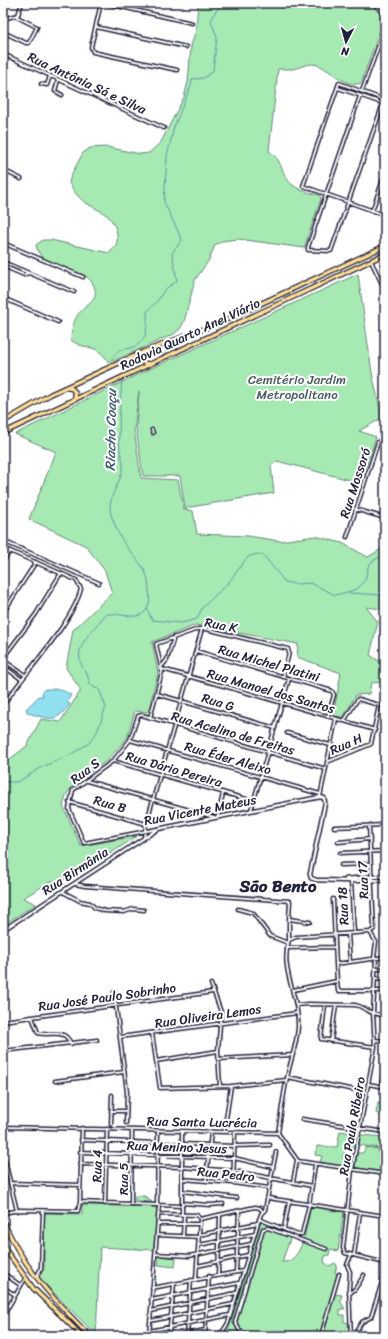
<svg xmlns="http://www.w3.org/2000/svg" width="388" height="1339" viewBox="0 0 388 1339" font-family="Sriracha,sans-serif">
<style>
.green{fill:#a7e9b3;stroke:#648677}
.water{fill:#91e0ef;stroke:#6594a7}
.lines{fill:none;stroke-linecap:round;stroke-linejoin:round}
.stream{stroke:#6594a7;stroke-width:1}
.minor-casing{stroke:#22223b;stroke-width:5}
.tertiary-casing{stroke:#22223b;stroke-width:5.5}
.trunk-casing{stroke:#22223b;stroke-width:6}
.minor{stroke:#fff;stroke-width:2}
.tertiary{stroke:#fff;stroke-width:2.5}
.trunk{stroke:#fedd96;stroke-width:3.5}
.labels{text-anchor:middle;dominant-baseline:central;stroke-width:4;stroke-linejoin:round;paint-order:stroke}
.street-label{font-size:13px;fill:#22223b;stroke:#fff}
.park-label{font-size:13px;fill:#4a5e5f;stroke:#fff}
.water-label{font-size:14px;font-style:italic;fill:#435b71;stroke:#fff}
.district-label{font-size:17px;font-weight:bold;fill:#22223b;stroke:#fff}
</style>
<rect width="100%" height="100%" fill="#fff"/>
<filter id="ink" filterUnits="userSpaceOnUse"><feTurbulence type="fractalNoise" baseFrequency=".025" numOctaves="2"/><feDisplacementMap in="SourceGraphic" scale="8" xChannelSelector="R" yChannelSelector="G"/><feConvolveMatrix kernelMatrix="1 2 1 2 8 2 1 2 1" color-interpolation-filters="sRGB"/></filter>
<g filter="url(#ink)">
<path class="green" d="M198 3H371L384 19 361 83C349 89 331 71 320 66 309 61 303 67 293 69 288 69 283 69 278 69L269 151C283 163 278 163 286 177 292 189 308 193 320 195L321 199 304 248 238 239 222 241 215 245 209 260 195 280 184 322 180 329 174 334 109 363C96 341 86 352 71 340 71 332 73 323 77 316 84 305 100 302 94 286 86 264 42 274 36 245L43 240H51L109 253C116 247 118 243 117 234 113 209 91 211 78 196 74 192 72 187 69 183L71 175 83 153 90 148 107 147 140 154 149 153 161 142 184 97 188 82 191 46 196 30Z
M358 274 372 373 382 418 359 431 376 437 361 483 277 461 271 466 274 493 185 508 180 476H143L136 428 139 391 134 429 141 478 178 480 184 509 193 511 197 534 248 536 280 541 315 536 342 543 368 557 385 547V607L382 609 366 607 378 622 370 655 385 665V682L371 683 369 694 356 695 343 717 333 716 341 673 297 657 298 644 196 625 152 642 158 673 148 712 135 711 127 738 108 760 75 783 66 795 63 806 81 846 137 836 73 878 50 882 23 898 36 904 3 925V762H6L27 746 41 719 60 722 80 692V689L66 668 73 630 112 593 105 571 86 546 29 519 56 452 15 434 141 373Z
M378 1103 385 1104V1115L376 1113Z
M340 1131 357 1134 353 1150 346 1149 343 1158 351 1163V1169L320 1162 322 1156 315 1155 317 1146 337 1147Z
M360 1135 385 1137V1149L359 1145Z
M366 1147 378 1149 379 1158 385 1159V1172L355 1168 357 1153H363Z
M135 1196H145V1198L146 1197 152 1202 135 1201Z
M82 1205 157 1207 154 1250 100 1247 96 1335 38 1277 44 1270V1213L82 1214Z
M311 1207 344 1212 338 1251 330 1249 329 1255 325 1256 324 1262 329 1266 335 1263 337 1265 335 1273 340 1275 335 1294 342 1295 340 1301 345 1309H340V1315H344V1322L349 1323 351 1336H221L229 1328 261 1221 292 1233 282 1262C303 1264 307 1223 311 1207Z
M159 1256 176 1258 175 1267 158 1265Z"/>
<path class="water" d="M45 689H60L71 695 67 702 70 704C56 724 50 719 28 713L26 709 39 696H43L42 693Z"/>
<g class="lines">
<path class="stream" d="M111 360 119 350C145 348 148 335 147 312L159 299 164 290 177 281 172 253 182 240 164 202 167 156 174 127 191 86 192 79 204 78 213 71 217 37 211 21 215 12 220 7 219 3
M348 593 385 595
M147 609 152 620 182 623 197 619 202 608 229 582 246 559 250 556 258 554 264 556 285 582 295 584 311 583 335 595 351 591 358 588 365 580 369 564 385 553
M3 782H18L42 767 70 755 89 743 97 732 106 707 99 689C89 687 90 683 87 674 85 670 81 666 80 660 76 644 96 627 105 615 117 610 138 624 147 609 150 603 150 597 149 591 148 567 140 565 127 547 120 538 114 524 111 514 106 497 123 481 123 465 123 460 120 455 120 450 118 427 120 403 122 380"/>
<g class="minor-casing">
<path id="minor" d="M101 3 91 47 93 52 177 70
M104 3 192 23
M374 3 385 15
M378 3 385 11
M3 19 18 15 22 3
M96 27 186 47
M3 32 26 43H29L37 27 17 17
M3 54 164 128
M58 80 55 91 62 95
M41 84 47 85 50 76
M338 88 385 104
M362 91 385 28
M360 96 308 247V250L331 251 385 98
M385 100 339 83 303 186 385 215
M3 170 21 179
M372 211 385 174
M3 243 83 277
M371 261 385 290
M3 262 74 292
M3 266 24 275 28 273
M3 298 58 322
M152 430 153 433
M355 509 385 518
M347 537 378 442 385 437
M3 541 99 583
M3 548 76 580 81 589C72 624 24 674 3 705
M3 562 10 551
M3 613 36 562
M196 651 332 691 334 695 328 716
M3 658 36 614 61 573
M3 660 25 675
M3 666 21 679
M161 667 167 660 174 637
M162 669 224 686 375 730
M157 694 275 728
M150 718 162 672 156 644 198 629H206L288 649 289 653 283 677
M287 733 352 751
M130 740 320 794
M113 761 253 801
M327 762 371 744 379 705 358 699 344 721
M87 781 214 817
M320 797 336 719
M69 802 146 824
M251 810 289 679
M218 817 223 793
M369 826 374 929 370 932
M334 827 385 825
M157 829 84 843 69 809 73 790 113 761 130 740 138 716 142 715 326 769
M144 838 146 824 202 629
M338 842 370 839
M340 853 385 851
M341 865 371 864
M351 881 354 933
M75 884 85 886 290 901 289 919 310 922
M63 892 80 901 90 903 95 908 105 911 124 912 133 909 144 910
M333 899 336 964
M238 909 253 913 270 936 288 943
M289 919V940
M370 932 376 942 374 958
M348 934 350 962
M287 948 335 947
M375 969H385
M375 978 385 979
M337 981 338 991H385
M211 984 221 1012 218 1051 220 1086
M293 990 337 981 336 964 385 957
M114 992 127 1092 126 1123
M297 1005 308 1004 355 1005C363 1006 365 1011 373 1013L376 958
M325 1005 321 1039 375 1047
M385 1016 373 1013 375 1047 352 1170 343 1248 345 1253 385 1263
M32 1017 38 1033C51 1037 64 1027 71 1044
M3 1021 213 992
M152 1033 160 1088 231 1086 286 1080
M120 1037 297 1013
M375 1040 385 1041
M331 1041 336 1005
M3 1051 97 1040
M218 1059 293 1055
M156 1061 218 1051
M287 1077 366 1092
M55 1081 124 1072
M368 1084 385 1087
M381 1086 385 1062
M111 1111H126
M302 1119 385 1132
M111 1125 112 1095
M3 1127 278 1133 298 1161 385 1174
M224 1132 231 1086
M278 1133C281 1115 283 1096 287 1078 290 1062 297 1044 298 1027 300 997 279 970 289 940L296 937 370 932
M81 1140 234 1146 270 1145
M3 1152 17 1211
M80 1152 234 1158 273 1167
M80 1164 181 1167 234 1171 312 1186
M182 1179 233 1183 269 1188
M206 1180 211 1132
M293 1182 297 1160
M10 1183 80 1185
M233 1183 235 1133
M182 1191 237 1198
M268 1198 385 1216
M80 1202 182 1206
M182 1203 210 1205 223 1204
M105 1204 107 1129
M131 1204 132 1130
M157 1205 158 1131
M3 1213 20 1210 78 1211 80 1202 82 1128
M159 1214 197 1215 200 1219
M182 1215V1131
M200 1219 255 1207 260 1208 263 1212
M259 1219 298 1235 302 1234 309 1205 315 1165
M158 1224H200
M284 1228 289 1202
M157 1235 199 1237
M199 1235 258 1223
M183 1236 184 1215
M199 1245 255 1234
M156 1254 189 1256 251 1244
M351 1255 347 1265 350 1272 349 1288 351 1336
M354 1255 360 1213
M197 1266 248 1255
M236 1271 239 1211
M3 1273 20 1285
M218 1275 220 1215
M37 1276 41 1268 43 1211
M196 1279 200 1219
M3 1287 15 1295
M152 1288 243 1271
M349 1294 355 1289 364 1275
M151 1300 239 1283
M151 1311 236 1293
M3 1316 25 1279
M150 1321 233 1304
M149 1331 230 1315
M149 1336 159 1205
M169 1336 174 1284
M176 1336 205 1330
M187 1336 191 1280
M205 1336 209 1276
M215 1336 223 1331 228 1323 258 1223 261 1214 265 1210 276 1152
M252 1336 240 1331 235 1322 263 1229 268 1228 326 1249
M321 1336 339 1274
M353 1336 362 1322 371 1317 385 1273"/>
</g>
<g class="tertiary-casing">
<path id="tertiary" d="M346 879 385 876
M3 930 158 829 320 797 324 798 325 803 310 874 311 878 316 880 351 881 385 880"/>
</g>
<g class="trunk-casing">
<path id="trunk" d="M143 352 141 360 144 363 149 364
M67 388C74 387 77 394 74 399
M3 422 51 394 143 352 217 324 385 246
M3 433 385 254
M3 1220C22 1267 55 1301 90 1336
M3 1246 33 1288 82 1336"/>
</g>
<use href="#minor" class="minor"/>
<use href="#tertiary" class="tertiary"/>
<use href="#trunk" class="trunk"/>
</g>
</g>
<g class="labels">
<g class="street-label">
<text transform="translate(87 83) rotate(25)">Rua Antônia Sá e Silva</text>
<text transform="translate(190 334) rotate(-25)">Rodovia Quarto Anel Viário</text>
<text transform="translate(355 483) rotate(-72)">Rua Mossoró</text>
<text transform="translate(221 625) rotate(11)">Rua K</text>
<text transform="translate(269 663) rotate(16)">Rua Michel Platini</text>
<text transform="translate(271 691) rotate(16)">Rua Manoel dos Santos</text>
<text transform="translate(218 702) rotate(17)">Rua G</text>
<text transform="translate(233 733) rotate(16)">Rua Acelino de Freitas</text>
<text transform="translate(346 744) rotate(-24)">Rua H</text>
<text transform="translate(228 758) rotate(16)">Rua Éder Aleixo</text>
<text transform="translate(174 769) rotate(16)">Rua Dário Pereira</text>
<text transform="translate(85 771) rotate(-37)">Rua S</text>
<text transform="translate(110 804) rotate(16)">Rua B</text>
<text transform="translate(200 810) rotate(-11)">Rua Vicente Mateus</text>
<text transform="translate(75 871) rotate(-33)">Rua Birmânia</text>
<text transform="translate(363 880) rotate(-92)">Rua 17</text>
<text transform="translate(343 906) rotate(-93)">Rua 18</text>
<text transform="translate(107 997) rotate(-8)">Rua José Paulo Sobrinho</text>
<text transform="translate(208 1016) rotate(-8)">Rua Oliveira Lemos</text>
<text transform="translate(202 1122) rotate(1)">Rua Santa Lucrécia</text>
<text transform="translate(352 1126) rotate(-80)">Rua Paulo Ribeiro</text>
<text transform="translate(177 1147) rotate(2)">Rua Menino Jesus</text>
<text transform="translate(97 1166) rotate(-89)">Rua 4</text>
<text transform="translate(226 1174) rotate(6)">Rua Pedro</text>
<text transform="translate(123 1179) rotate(-90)">Rua 5</text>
</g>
<g class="park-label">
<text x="297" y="379">Cemitério Jardim<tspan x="297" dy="15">Metropolitano</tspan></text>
</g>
<g class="water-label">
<text transform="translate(111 430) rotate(-89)">Riacho Coaçu</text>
</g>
<g class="district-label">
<text x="278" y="886">São Bento</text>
</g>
</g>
<rect width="388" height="1339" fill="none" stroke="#fff" stroke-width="16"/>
<rect x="8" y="8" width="372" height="1323" fill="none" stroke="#22223b" stroke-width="1.5" filter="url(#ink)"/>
<g transform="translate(346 42) rotate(186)" stroke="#ffffff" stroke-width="3" paint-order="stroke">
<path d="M0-3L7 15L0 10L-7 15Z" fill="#22223b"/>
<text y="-6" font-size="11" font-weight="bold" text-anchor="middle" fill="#22223b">N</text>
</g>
</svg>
